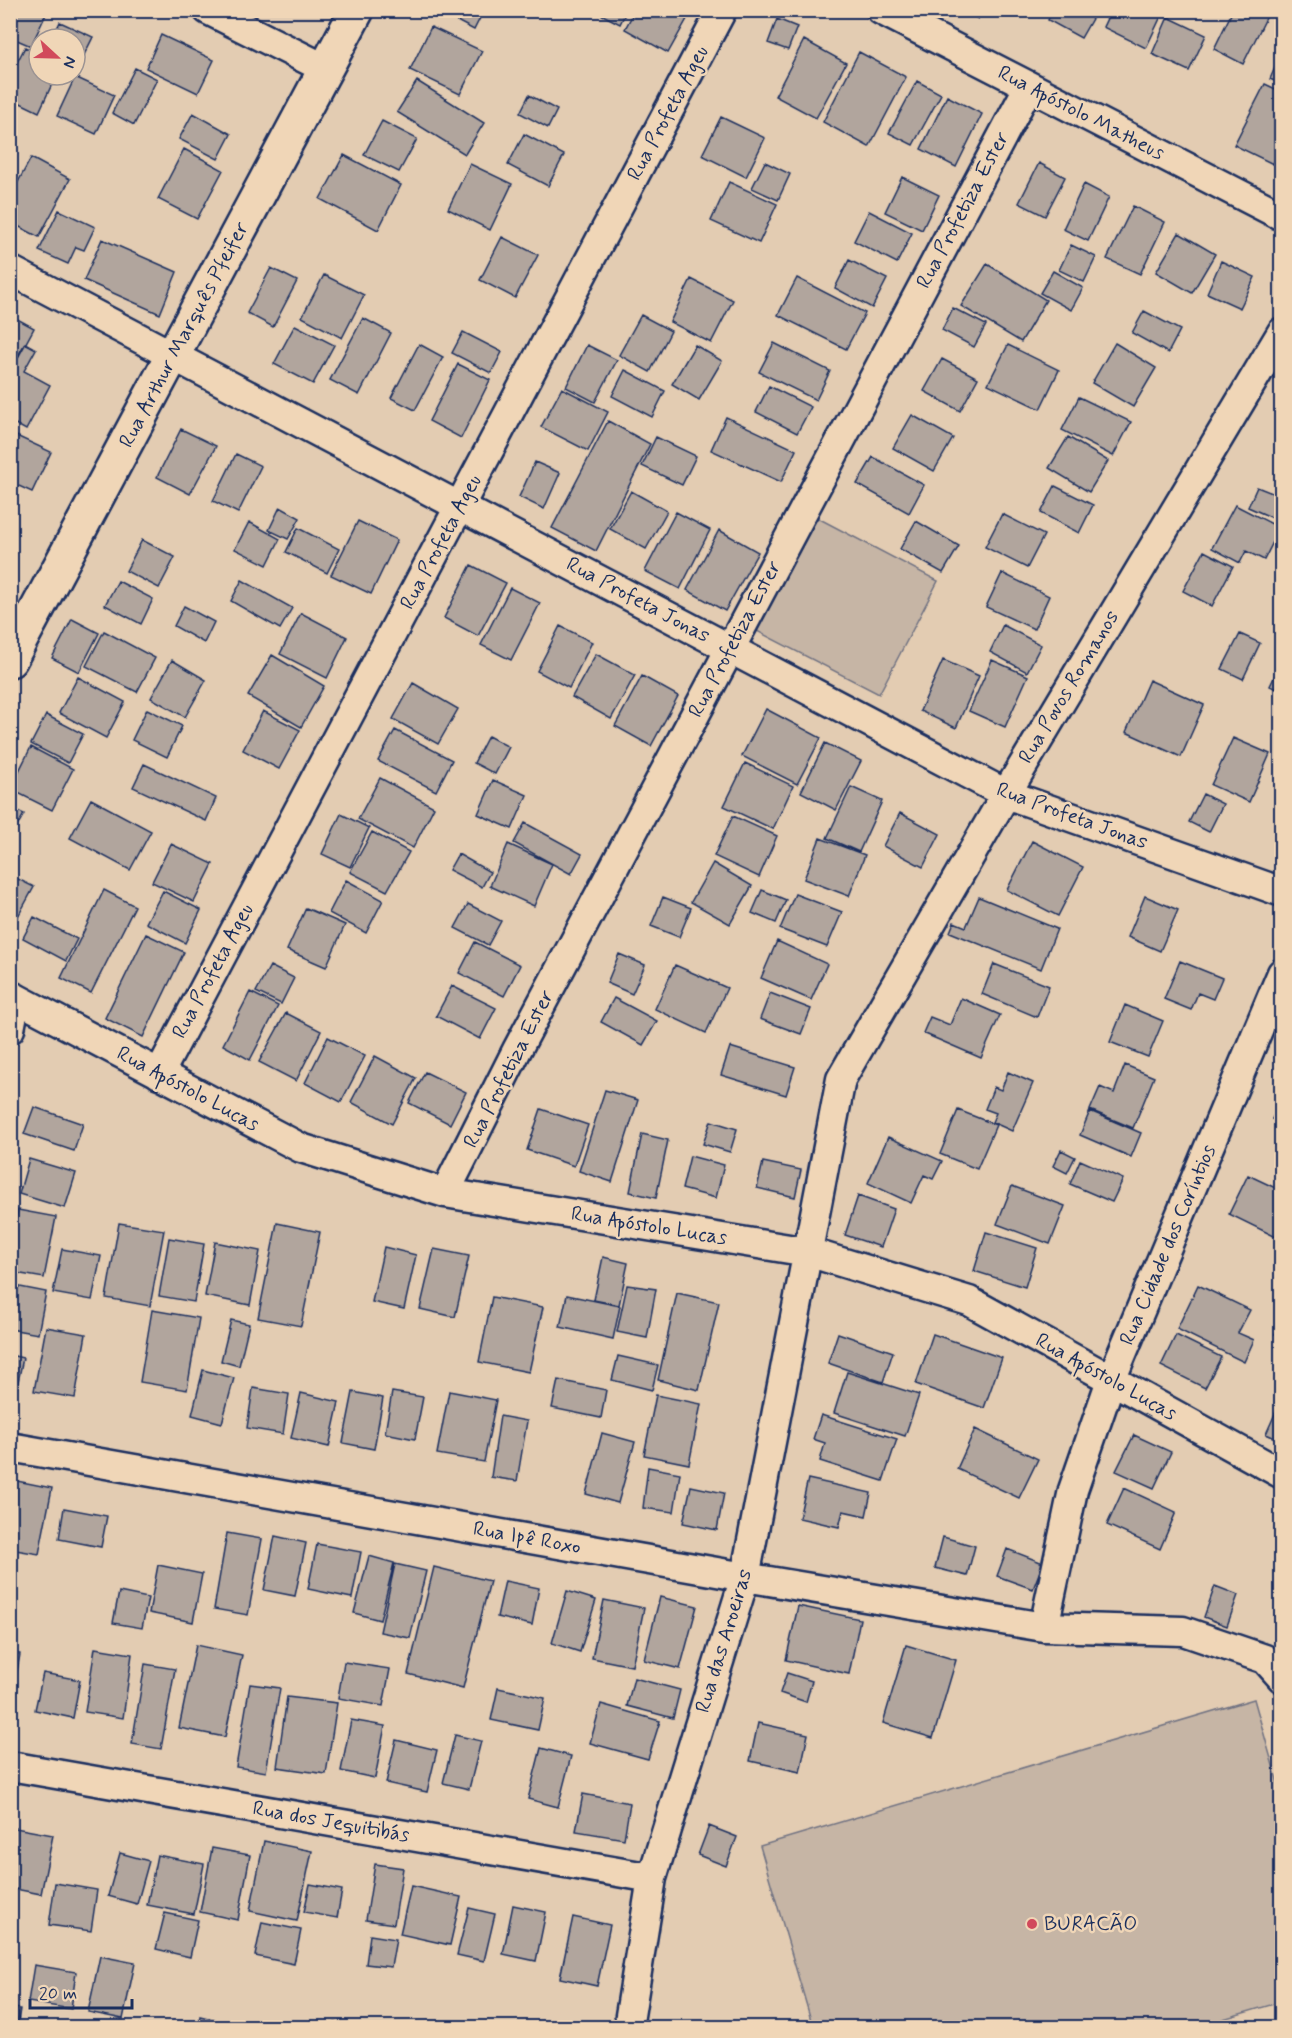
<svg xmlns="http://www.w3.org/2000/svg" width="1292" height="2038" viewBox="0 0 1292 2038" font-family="Mynerve,sans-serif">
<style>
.green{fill:#c6b5a5;stroke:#707282;stroke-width:1.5}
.building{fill:#b1a59d;stroke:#1b2f5e;stroke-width:1.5}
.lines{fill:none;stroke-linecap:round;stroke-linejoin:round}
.street-casing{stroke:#1b2f5e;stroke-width:33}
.secondary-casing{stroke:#1b2f5e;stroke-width:38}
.street{stroke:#f0d6b7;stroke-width:28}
.secondary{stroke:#f0d6b7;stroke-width:33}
.poi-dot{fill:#d1495b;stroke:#f0d6b7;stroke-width:2}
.labels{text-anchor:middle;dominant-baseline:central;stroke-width:5;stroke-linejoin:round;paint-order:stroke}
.street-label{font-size:21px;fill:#1b2f5e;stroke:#f0d6b7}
.poi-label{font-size:21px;fill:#1b2f5e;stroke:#f0d6b7;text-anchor:start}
</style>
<rect width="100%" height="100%" fill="#e3ccb2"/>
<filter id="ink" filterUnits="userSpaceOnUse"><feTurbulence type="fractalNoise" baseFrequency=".0167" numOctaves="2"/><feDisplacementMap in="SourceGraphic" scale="12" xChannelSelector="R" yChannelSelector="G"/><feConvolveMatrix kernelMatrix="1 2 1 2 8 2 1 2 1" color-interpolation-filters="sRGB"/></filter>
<g filter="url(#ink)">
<path class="green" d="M814 516 938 581 879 694 755 630Z
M1254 1699 1281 1794V2002L1196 2027H813L760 1846Z"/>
<path class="building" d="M10 10H48L31 46 10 37Z
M436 10H484L474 30Z
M593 10H627L620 24Z
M635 10H692L668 53 625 29Z
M963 10H982L978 19Z
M1053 10H1097L1081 38 1048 20Z
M1111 10H1164L1146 48 1103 27Z
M1233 10 1269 12 1243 64 1214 49Z
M1168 17 1206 35 1189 71 1152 54Z
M777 19 797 27 788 50 768 43Z
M60 22 93 37 77 69 75 68V39H52Z
M431 27 482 51 460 94 410 70Z
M161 35 214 60 198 93 146 68Z
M804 40 846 63 816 118 775 96Z
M25 47 39 55V65L35 73 53 82 39 112 10 98V76Z
M859 52 906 77 869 147 823 122Z
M1281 54H1282V84L1270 79Z
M135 68 157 79 134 125 112 113Z
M75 77 114 95 96 134 57 116Z
M417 81 484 123 465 154 397 112Z
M917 81 941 94 913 145 889 133Z
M1265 84 1282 92V147L1273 164 1234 145Z
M529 95 557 110 548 128 520 113Z
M947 96 982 114 956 167 921 149Z
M193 113 231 134 218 159 179 139Z
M721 117 765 138 746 177 702 155Z
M382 121 417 139 399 172 364 155Z
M524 134 564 155 548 186 508 165Z
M184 149 223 170 197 219 158 199Z
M344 155 401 185 378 230 320 199Z
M31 158 70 179 39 237 10 222V197Z
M765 162 790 174 778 200 752 188Z
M1039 163 1065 177 1045 216 1019 203Z
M470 164 512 184 490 230 448 209Z
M10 175 17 178 10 193Z
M902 177 939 195 922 230 885 212Z
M729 182 777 204 759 243 711 221Z
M1084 184 1109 197 1088 241 1063 229Z
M1133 206 1165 222 1140 274 1107 259Z
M59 210 95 227 84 250 76 247 68 264 39 251Z
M869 211 912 233 897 263 854 241Z
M1179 233 1215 254 1192 293 1156 272Z
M502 237 538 255 515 298 480 280Z
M102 239 177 272 160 314 84 280Z
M1071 245 1096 257 1084 282 1059 270Z
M849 260 887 279 872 308 835 288Z
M1221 261 1255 277 1240 308 1207 293Z
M987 264 1046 300 1021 342 961 306Z
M271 268 297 281 273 327 247 313Z
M1053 271 1083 288 1071 310 1040 293Z
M324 275 364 295 342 338 302 317Z
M797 278 865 313 846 349 778 315Z
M691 279 733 300 711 343 670 322Z
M953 308 986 325 974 347 942 330Z
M1144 311 1180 330 1168 353 1132 333Z
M10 315 34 328 14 365 10 363Z
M641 315 671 331 650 372 619 355Z
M363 318 391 333 359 395 330 380Z
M295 325 334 345 313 384 274 364Z
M463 332 502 352 491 373 452 353Z
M25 343 36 349 24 371 50 385 26 430 10 421V370Z
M774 343 830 371 816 400 759 372Z
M1115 343 1156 368 1133 407 1092 383Z
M419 344 443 357 415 410 391 398Z
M587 345 617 360 595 402 566 387Z
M695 345 722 361 699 400 672 384Z
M1008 345 1059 370 1040 409 988 384Z
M942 359 978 378 960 411 924 391Z
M458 364 490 380 461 438 429 421Z
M625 370 665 391 652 417 612 396Z
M769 386 811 407 797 433 756 412Z
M562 388 608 412 588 451 541 427Z
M1079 397 1131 422 1113 456 1062 430Z
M912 415 953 438 934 471 893 448Z
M726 417 796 450 781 482 711 450Z
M608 421 650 444 596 551 552 528Z
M181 429 216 446 190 494 157 477Z
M10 433 51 452 32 492 10 482Z
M656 437 696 456 682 485 642 466Z
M1068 437 1108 461 1089 492 1049 468Z
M236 454 261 466 238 513 213 501Z
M873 457 924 485 909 513 857 484Z
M535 462 560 473 544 509 519 497Z
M1055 486 1093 505 1079 533 1041 513Z
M1257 487 1282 497V522L1248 507Z
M631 491 667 511 646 549 610 529Z
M1235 505 1280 528 1264 560 1246 551 1240 563 1212 548Z
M280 507 300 518 288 539 269 530Z
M676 512 710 530 680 589 645 571Z
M1002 514 1044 535 1027 568 985 547Z
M358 521 397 540 371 594 331 575Z
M916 521 959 546 943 573 900 549Z
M249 522 280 539 267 565 235 549Z
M298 528 339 549 327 573 286 552Z
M719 530 758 552 725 611 687 590Z
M142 540 175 557 159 588 126 571Z
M1204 551 1233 566 1212 606 1183 591Z
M471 565 506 583 478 636 444 618Z
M1002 573 1049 596 1034 629 986 607Z
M242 580 292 608 280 629 231 601Z
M118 581 153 599 141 624 105 605Z
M510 588 540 603 511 660 481 645Z
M184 606 214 622 204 643 174 626Z
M301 613 347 637 327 678 280 654Z
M72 619 99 633 79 672 52 658Z
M1003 625 1041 645 1027 672 990 652Z
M560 626 592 642 569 688 537 671Z
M104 631 155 658 137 692 86 666Z
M1240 634 1260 643 1243 679 1222 669Z
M596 654 635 675 611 719 572 697Z
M272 655 324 686 301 727 248 696Z
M172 660 206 680 185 717 151 698Z
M943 660 979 676 956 728 920 711Z
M992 660 1028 676 1005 727 969 711Z
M1282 661V692L1270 686Z
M642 676 678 696 651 746 615 726Z
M78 677 125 702 106 738 59 713Z
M1149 680 1204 705 1181 757 1126 732Z
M413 683 458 709 438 744 393 719Z
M147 709 182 726 167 757 132 740Z
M766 709 821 738 797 784 742 756Z
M263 711 300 730 279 769 243 750Z
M46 715 83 734 68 763 31 744Z
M395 730 452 760 436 791 378 761Z
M488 736 509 747 495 774 474 763Z
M1233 738 1270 754 1249 802 1211 785Z
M825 743 861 761 836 810 801 792Z
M31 747 73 769 52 810 10 789Z
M745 763 793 786 773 829 724 806Z
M144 764 216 798 206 821 133 787Z
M380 778 434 807 413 848 358 819Z
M493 780 527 795 512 829 478 814Z
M851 787 882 801 859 852 827 838Z
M1203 794 1223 804 1209 832 1189 822Z
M91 799 151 831 130 870 70 838Z
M10 807 24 814 10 839Z
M900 813 940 834 923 867 883 846Z
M341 814 369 828 350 867 322 854Z
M733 816 777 836 759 877 714 856Z
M525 823 582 854 571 874 514 843Z
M372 832 409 852 387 891 350 872Z
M820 838 865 855 849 896 804 879Z
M1032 841 1083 867 1058 916 1007 890Z
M171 844 213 864 194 902 152 882Z
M508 844 552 864 534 906 490 886Z
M458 854 490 872 482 887 449 870Z
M713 863 752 886 730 924 691 902Z
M10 875 34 887 10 931Z
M346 880 383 900 366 933 329 913Z
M104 890 135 906 91 993 61 978Z
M762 890 786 900 776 923 752 913Z
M163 891 201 910 185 943 146 923Z
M795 894 842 912 827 947 780 929Z
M1145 896 1178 910 1160 951 1128 937Z
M663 897 691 908 679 937 651 926Z
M979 897 1057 929 1041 969 950 932 954 922 966 927Z
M468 904 501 921 488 945 455 928Z
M306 908 345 925 326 967 287 950Z
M34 917 77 939 66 961 23 938Z
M146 934 184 952 143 1037 105 1018Z
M777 941 827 964 811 1000 761 978Z
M475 942 520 965 504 996 459 973Z
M619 954 645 965 632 994 607 983Z
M1180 961 1222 978 1213 999 1198 993 1191 1010 1164 999Z
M994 964 1049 986 1037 1017 982 994Z
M675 965 727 988 706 1033 655 1009Z
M270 966 294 978 281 1004 256 992Z
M452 986 496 1008 480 1039 436 1016Z
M250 992 278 1006 250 1060 223 1045Z
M770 993 811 1009 801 1034 760 1019Z
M614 998 657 1021 643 1045 601 1022Z
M961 998 1000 1015 981 1058 923 1033 930 1017 950 1025Z
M1125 1005 1163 1021 1148 1057 1110 1042Z
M286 1013 321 1031 296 1081 259 1062Z
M328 1037 365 1056 341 1102 305 1083Z
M730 1047 795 1067 786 1095 721 1075Z
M375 1056 416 1078 392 1124 351 1102Z
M1125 1065 1154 1077 1133 1128 1090 1110 1100 1087 1114 1093Z
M425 1072 466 1092 450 1124 409 1103Z
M1008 1072 1033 1083 1012 1131 992 1122 996 1113 985 1109 994 1087 1001 1090Z
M605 1090 638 1100 612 1182 579 1171Z
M1282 1099V1123L1272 1119Z
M34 1107 83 1124 74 1151 24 1134Z
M541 1109 588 1125 574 1166 527 1150Z
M958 1110 996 1125 977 1169 940 1154Z
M1090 1111 1141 1133 1131 1157 1080 1135Z
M711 1121 737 1129 730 1152 703 1144Z
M642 1134 668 1140 656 1198 630 1192Z
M888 1137 942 1161 933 1179 924 1175 911 1203 868 1183Z
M1061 1150 1075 1157 1067 1173 1053 1166Z
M690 1156 724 1165 716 1198 682 1189Z
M29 1159 76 1173 65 1208 19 1194Z
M1080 1160 1123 1179 1112 1202 1070 1184Z
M763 1162 801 1170 795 1197 757 1188Z
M1248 1175 1282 1191V1225L1276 1237 1229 1214Z
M1012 1186 1065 1206 1050 1244 997 1224Z
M858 1196 894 1209 881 1247 845 1235Z
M18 1210 56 1217 44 1278 10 1272V1251Z
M119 1223 164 1230 150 1306 106 1298Z
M277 1223 320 1232 301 1326 258 1318Z
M986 1232 1037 1248 1025 1287 974 1271Z
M169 1238 204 1244 194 1302 159 1296Z
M215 1242 260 1251 250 1305 205 1296Z
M384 1247 416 1255 404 1309 372 1302Z
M62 1249 101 1256 92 1300 53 1293Z
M434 1249 469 1256 455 1317 420 1309Z
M603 1257 628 1263 619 1305 594 1300Z
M10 1285 46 1292 38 1334 10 1329Z
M627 1285 656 1289 647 1338 617 1332Z
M1198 1285 1250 1310 1238 1333 1254 1340 1244 1362 1177 1329Z
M677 1293 719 1302 699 1390 658 1380Z
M567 1295 620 1306 613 1339 560 1327Z
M492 1297 543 1307 529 1372 479 1362Z
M152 1310 199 1318 187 1390 140 1382Z
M231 1320 249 1324 239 1366 221 1361Z
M1280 1320 1282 1321V1337L1275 1334Z
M46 1327 86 1334 75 1398 34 1391Z
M838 1333 893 1352 883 1382 828 1363Z
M933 1334 1002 1358 984 1408 916 1384Z
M1176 1335 1221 1357 1205 1388 1161 1366Z
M10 1355 23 1358 14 1401 10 1400Z
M618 1356 658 1365 652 1390 612 1380Z
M203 1370 234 1378 222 1423 192 1415Z
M847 1372 919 1395 905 1436 834 1413Z
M558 1380 606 1390 601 1418 552 1408Z
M253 1388 289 1394 283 1434 247 1428Z
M449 1391 496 1400 484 1462 437 1454Z
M353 1392 383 1398 374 1449 343 1443Z
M392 1392 423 1397 415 1439 385 1433Z
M301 1393 339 1402 329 1447 291 1438Z
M656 1395 701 1404 689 1464 644 1455Z
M1282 1398V1441L1266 1434Z
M821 1415 897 1439 883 1481 820 1461 825 1443 813 1439Z
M500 1416 527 1421 517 1481 491 1477Z
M975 1429 1038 1459 1019 1498 957 1469Z
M602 1433 635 1442 618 1503 586 1494Z
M1134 1435 1171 1452 1154 1488 1116 1471Z
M648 1467 680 1473 674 1512 643 1508Z
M808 1479 871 1493 866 1516 843 1511 839 1527 799 1518Z
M17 1481 52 1488 39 1554 10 1549V1512Z
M691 1486 724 1493 717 1530 683 1523Z
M1124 1488 1176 1512 1160 1549 1107 1525Z
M64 1508 107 1516 101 1547 59 1539Z
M227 1533 262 1539 248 1615 214 1609Z
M275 1536 306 1543 295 1596 264 1590Z
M943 1537 975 1546 967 1576 935 1568Z
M317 1544 361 1552 352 1598 308 1589Z
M1007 1549 1043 1563 1033 1589 997 1576Z
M369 1556 394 1563 380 1620 354 1613Z
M395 1564 426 1571 410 1638 380 1632Z
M158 1565 202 1574 193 1622 149 1613Z
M434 1567 490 1581 463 1688 408 1674Z
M505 1581 539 1588 532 1625 497 1617Z
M1215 1586 1238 1595 1227 1626 1204 1617Z
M567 1591 596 1600 580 1652 552 1643Z
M119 1592 148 1598 142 1628 113 1623Z
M660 1597 697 1606 680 1669 644 1660Z
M604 1600 644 1608 632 1666 592 1658Z
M798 1606 860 1619 849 1674 786 1660Z
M196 1645 242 1655 225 1737 179 1728Z
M906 1645 956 1660 933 1738 883 1723Z
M95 1648 132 1654 123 1718 85 1712Z
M10 1652 20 1654 12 1701H10Z
M344 1662 390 1669 383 1706 338 1698Z
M145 1664 175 1669 161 1749 132 1744Z
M43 1673 80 1680 73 1718 35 1710Z
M787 1673 812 1681 806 1702 780 1693Z
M634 1678 680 1690 673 1718 627 1706Z
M250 1684 280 1688 266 1772 236 1767Z
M498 1688 545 1698 538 1730 491 1720Z
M287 1697 337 1703 326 1774 277 1767Z
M601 1704 660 1721 648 1759 590 1743Z
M351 1720 385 1726 375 1778 341 1771Z
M758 1723 808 1734 800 1772 750 1761Z
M455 1735 481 1741 469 1789 443 1783Z
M396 1740 437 1750 427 1792 386 1783Z
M541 1748 571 1756 558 1807 528 1799Z
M583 1794 630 1803 624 1839 576 1831Z
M709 1826 737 1837 726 1866 698 1855Z
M10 1827 53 1835 41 1894 10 1888Z
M264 1841 312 1851 297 1921 250 1911Z
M212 1848 250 1855 238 1920 200 1912Z
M120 1853 149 1861 137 1904 108 1896Z
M157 1855 204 1864 194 1914 147 1905Z
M375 1864 403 1868 394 1924 366 1920Z
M55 1883 97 1890 91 1931 49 1925Z
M310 1884 342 1890 337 1918 304 1912Z
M411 1886 461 1897 450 1945 400 1934Z
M513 1905 546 1912 536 1961 503 1954Z
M469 1908 495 1914 484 1961 457 1955Z
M165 1913 198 1920 190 1957 156 1949Z
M573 1917 610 1925 597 1986 560 1978Z
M262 1922 301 1930 294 1964 255 1956Z
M370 1935 396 1939 391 1967 366 1964Z
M100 1956 135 1963 123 2019 88 2012Z
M34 1965 76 1972 71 2009 28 2002Z
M10 2007 20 2009 17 2028H10Z
M200 2016 226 2022 225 2028H198Z
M335 2023 365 2028H335Z"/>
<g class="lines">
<g class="street-casing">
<path id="street" d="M208 10 326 69
M881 10 1282 216
M10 270 1006 794 1282 892
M10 995 301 1148 445 1193 808 1252 969 1301 1282 1474
M10 1029 16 998
M159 1074 722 10
M445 1193 517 1050 1029 86
M10 1447 745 1577 1044 1627 1183 1631 1265 1659 1282 1678
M1044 1627 1073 1490 1111 1380 1282 973
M10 1766 652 1878
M628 2028 652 1878 745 1577 841 1079 1006 794 1282 332"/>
</g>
<g class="secondary-casing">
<path id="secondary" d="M10 660 357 10"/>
</g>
<use href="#street" class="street"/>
<use href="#secondary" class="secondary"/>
</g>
</g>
<circle class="poi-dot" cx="1032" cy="1924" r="6"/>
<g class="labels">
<g class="street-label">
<text transform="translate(668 113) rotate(-62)">Rua Profeta Ageu</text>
<text transform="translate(1081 113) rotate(27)">Rua Apóstolo Matheus</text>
<text transform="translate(963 210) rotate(-62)">Rua Profetiza Ester</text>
<text transform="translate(184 335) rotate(-62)">Rua Arthur Marquês Pfeifer</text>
<text transform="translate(441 542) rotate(-62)">Rua Profeta Ageu</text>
<text transform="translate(638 600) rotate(28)">Rua Profeta Jonas</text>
<text transform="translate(735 639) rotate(-62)">Rua Profetiza Ester</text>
<text transform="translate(1069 687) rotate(-59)">Rua Povos Romanos</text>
<text transform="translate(1072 816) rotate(20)">Rua Profeta Jonas</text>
<text transform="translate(213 971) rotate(-62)">Rua Profeta Ageu</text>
<text transform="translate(509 1069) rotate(-63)">Rua Profetiza Ester</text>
<text transform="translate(188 1089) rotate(28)">Rua Apóstolo Lucas</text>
<text transform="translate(649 1226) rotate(9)">Rua Apóstolo Lucas</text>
<text transform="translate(1168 1245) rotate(-67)">Rua Cidade dos Coríntios</text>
<text transform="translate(1106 1377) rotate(29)">Rua Apóstolo Lucas</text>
<text transform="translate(527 1538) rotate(10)">Rua Ipê Roxo</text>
<text transform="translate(724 1641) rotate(-73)">Rua das Aroeiras</text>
<text transform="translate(331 1822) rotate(10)">Rua dos Jequitibás</text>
</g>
<g class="poi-label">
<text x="1044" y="1924">BURACÃO</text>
</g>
</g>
<rect width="1292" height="2038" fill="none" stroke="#f0d6b7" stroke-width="36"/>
<rect x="18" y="18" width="1256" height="2002" fill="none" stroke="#1b2f5e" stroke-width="2" filter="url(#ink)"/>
<g transform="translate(57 57) rotate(112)"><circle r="28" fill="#f0d6b7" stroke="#9b9393" stroke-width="1.5"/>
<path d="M0-4.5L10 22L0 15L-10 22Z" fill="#d1495b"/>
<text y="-9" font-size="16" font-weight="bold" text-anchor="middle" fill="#1b2f5e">N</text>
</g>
<path d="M30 1999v9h102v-9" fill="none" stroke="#1b2f5e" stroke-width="3"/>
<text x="39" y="1999" font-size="18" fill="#1b2f5e" stroke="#f0d6b7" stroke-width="4.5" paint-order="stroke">20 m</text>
</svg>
